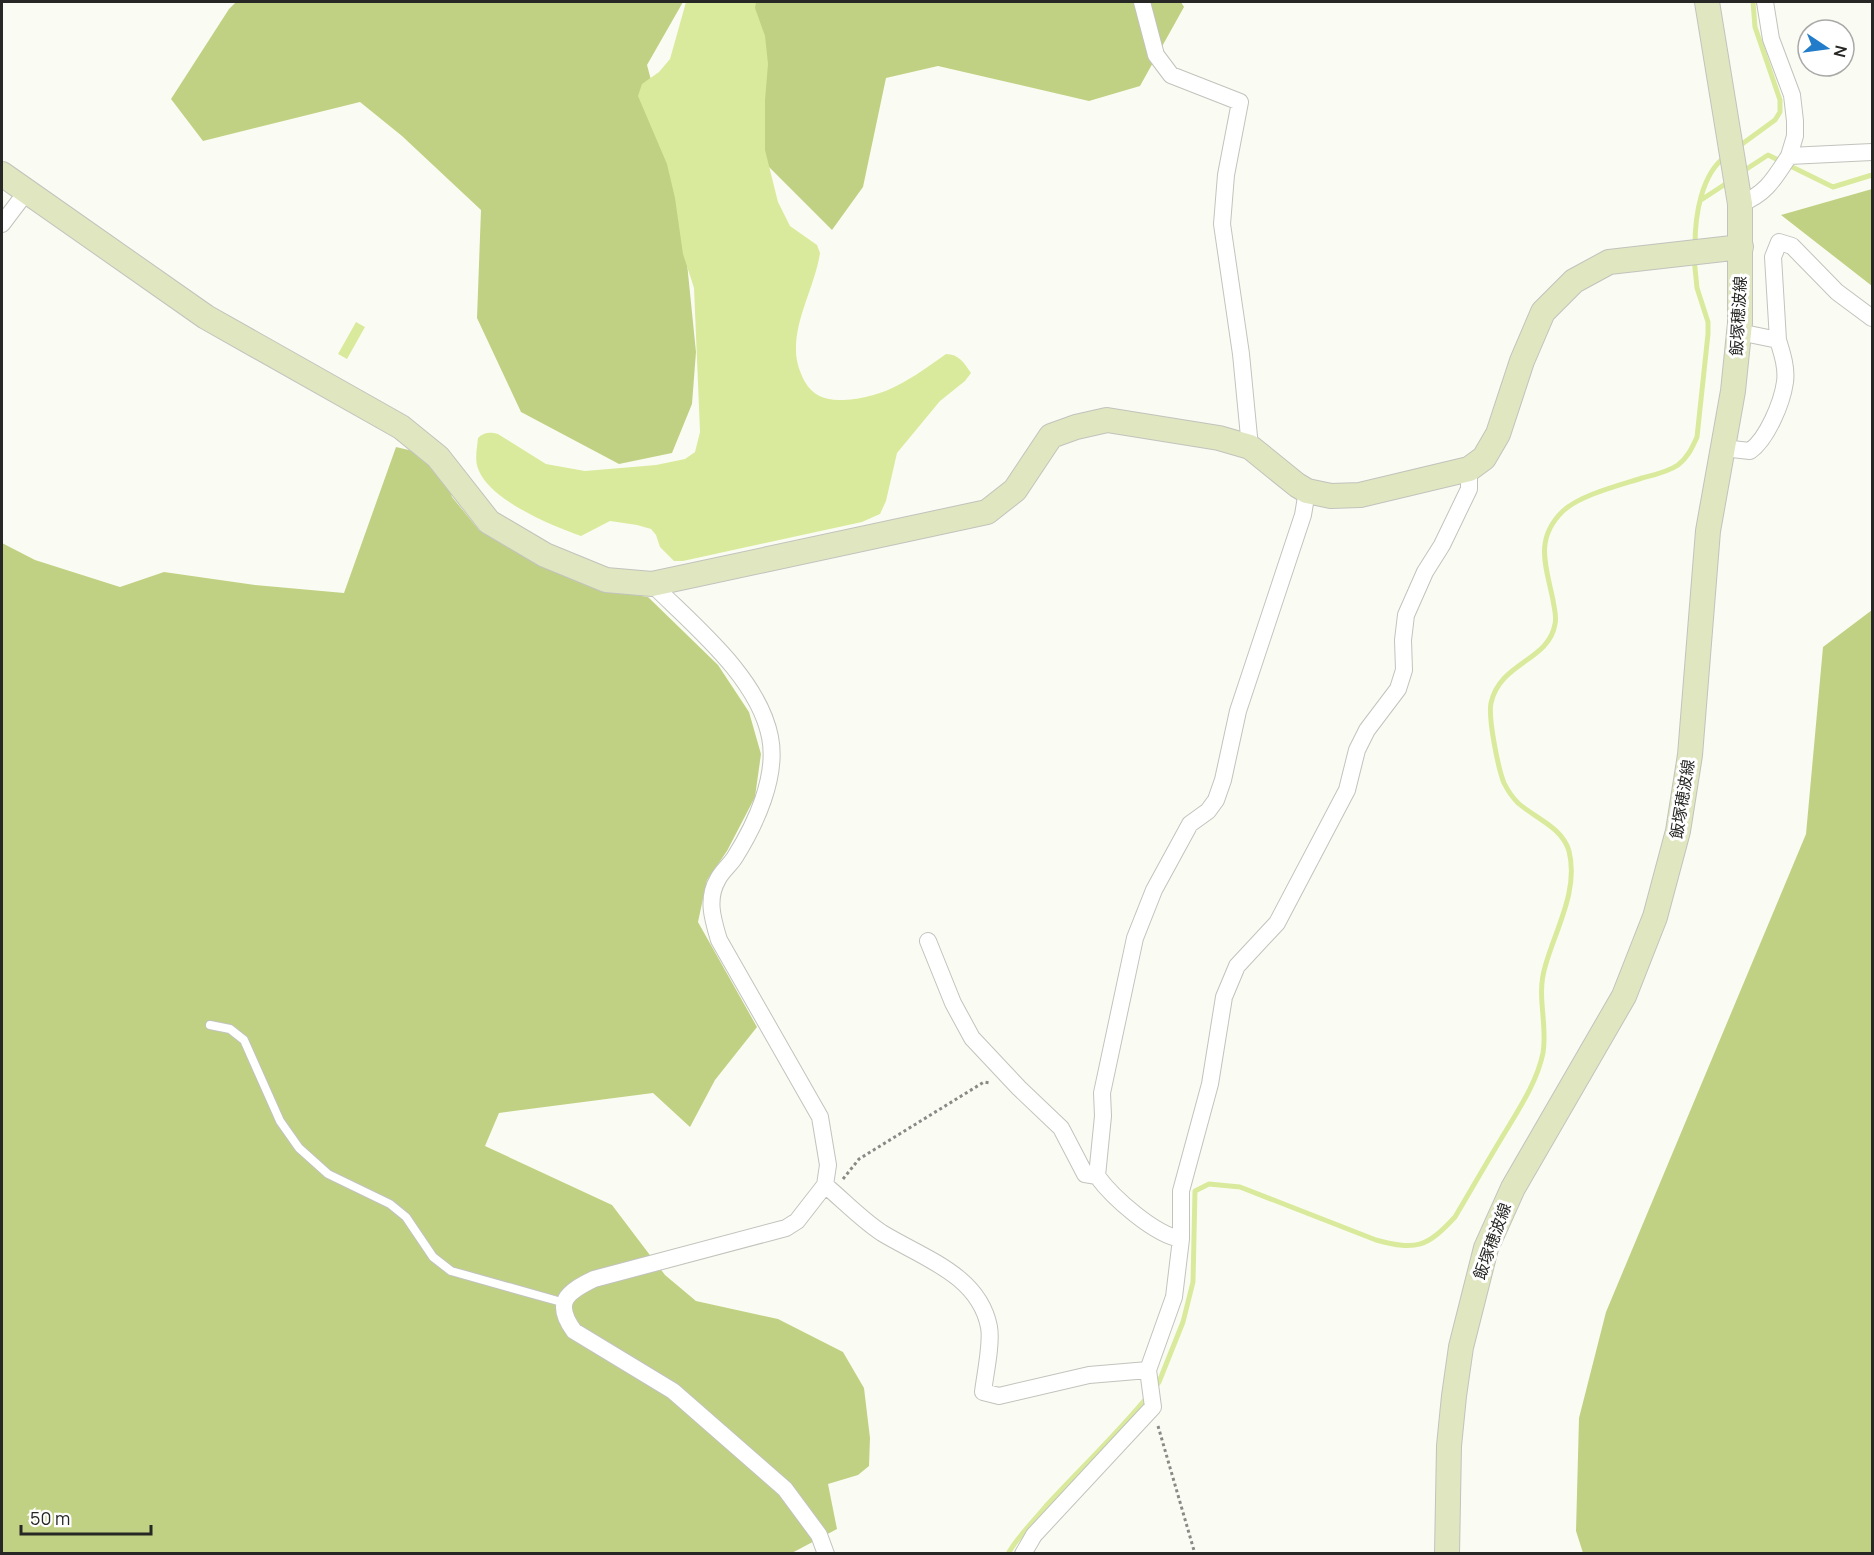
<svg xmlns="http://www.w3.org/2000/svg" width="1874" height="1555" viewBox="0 0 1874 1555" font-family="Manrope,'Noto Sans JP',sans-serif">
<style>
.forest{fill:#c1d183}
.water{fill:#daea9c}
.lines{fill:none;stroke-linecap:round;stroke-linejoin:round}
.stream{stroke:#daea9c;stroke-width:5}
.lane-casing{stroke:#c1c3bc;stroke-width:10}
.street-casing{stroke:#c1c3bc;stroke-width:18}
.secondary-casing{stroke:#c1c3bc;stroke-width:26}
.path{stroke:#898a85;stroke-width:3;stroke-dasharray:3 3;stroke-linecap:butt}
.lane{stroke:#fff;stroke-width:8}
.street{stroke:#fff;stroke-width:16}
.secondary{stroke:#e0e6c0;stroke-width:24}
.labels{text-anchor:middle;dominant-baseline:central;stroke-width:6;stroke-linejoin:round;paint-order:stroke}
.street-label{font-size:16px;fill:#272725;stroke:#fff}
</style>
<rect width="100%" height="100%" fill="#fafcf4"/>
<path class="forest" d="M236 2H683L647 65 679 184 696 352 692 404 672 453 619 464 521 412 477 318 481 210 402 136 360 102 203 141 171 99 229 9Z
M740 2H1181L1184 7 1140 86 1089 101 938 66 886 78 863 187 832 230 759 157Z
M1872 189V286L1781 215Z
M396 447 438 457 452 497 479 530 546 568 598 589 648 597 718 665 749 712 761 754 755 797 727 851 707 880 698 922 757 1027 715 1080 690 1127 653 1093 499 1113 485 1146 612 1205 665 1275 696 1301 778 1319 843 1352 864 1388 870 1438 869 1466 858 1475 828 1484 837 1529 790 1554 2 1553V543L35 560 120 587 164 572 255 585 344 593Z
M1872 610V1553H1583L1576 1531 1579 1418 1606 1312 1806 834 1823 647Z"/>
<path class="water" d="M686 2H756L755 8 765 36 768 64 765 100V150L778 202 790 226 817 245 820 253C815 286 795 318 796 351 796 361 800 373 805 382 813 396 827 401 843 400 886 398 912 378 946 354 959 354 964 363 971 373L965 381 940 401 897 453 886 501 880 514 862 522 683 561H674L660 547 656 535 651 529 637 525 610 521 581 536C552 526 492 501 479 471 474 461 477 449 478 438 484 432 490 432 498 434L546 464 585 471 656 465 685 459 695 452 700 432 694 288 683 254 675 198 667 164 638 96 642 84 659 72 670 59Z
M356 322 365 327 347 359 338 354Z"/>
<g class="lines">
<path class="stream" d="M1738 147 1775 120 1780 112V100L1755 27 1753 2
M1742 172 1768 155 1833 187 1872 175
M1701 200 1730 181
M1695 245C1695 216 1701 174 1726 156
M1154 1389 1159 1382 1183 1322 1193 1282 1195 1191 1209 1184 1240 1187 1376 1240C1417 1251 1427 1247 1455 1217 1471 1190 1487 1162 1504 1134 1519 1109 1537 1082 1543 1053 1548 1024 1536 997 1545 967 1555 930 1579 891 1569 851 1562 827 1535 818 1518 803 1513 798 1507 789 1504 783 1498 768 1488 718 1491 703 1500 662 1549 661 1555 624 1557 616 1554 608 1553 600 1546 566 1534 539 1563 511 1580 495 1620 485 1642 478 1654 475 1668 472 1678 465 1688 457 1692 448 1697 437L1708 334V322L1697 288 1694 258
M1008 1554C1018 1536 1033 1522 1046 1506 1080 1469 1116 1435 1148 1396"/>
<g class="lane-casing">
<path id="lane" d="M210 1025 230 1029 244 1040 280 1121 299 1148 328 1174 390 1204 406 1217 433 1257 451 1271 565 1303"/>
</g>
<g class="street-casing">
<path id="street" d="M1142 2 1156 55 1171 75 1240 102 1226 175 1222 224 1241 354 1250 447
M1765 2 1771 39 1792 95 1795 121V136L1789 156
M1740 204C1766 194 1774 179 1789 156L1872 152
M2 224 27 191
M1778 340 1773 257 1779 242 1792 246 1837 292 1872 318
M1723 448 1750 451C1767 439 1782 403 1785 382 1787 368 1782 353 1778 340L1739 332
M652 584C694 626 758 677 770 737 778 777 755 825 735 857 730 865 722 871 718 879 706 899 713 920 719 940L820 1117 828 1165 825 1185 797 1221 786 1228 594 1279C567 1292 553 1302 574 1331L673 1391 785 1489 819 1535 826 1554
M928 941 953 1003 972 1038 1019 1088 1061 1128 1085 1174 1097 1176
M825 1185C844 1201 862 1220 882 1233 923 1258 979 1275 989 1327 992 1343 985 1375 983 1392L999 1396 1089 1375 1148 1370
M1181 1239C1155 1235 1113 1198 1097 1176L1103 1116 1102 1093 1135 938 1154 890 1190 824 1208 811 1216 800 1223 780 1238 711 1303 515 1307 491
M1023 1554 1034 1535 1153 1407 1148 1370 1174 1297 1181 1239V1191L1210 1084 1224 997 1237 966 1277 923 1347 790 1357 750 1367 730 1398 689 1404 670 1403 640 1406 615 1425 572 1442 545 1469 489V469"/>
</g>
<g class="secondary-casing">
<path id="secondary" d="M2 174 206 317 401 427 438 457 489 522 545 555 606 580 652 584 987 512 1015 490 1051 436 1076 427 1107 420 1219 438 1250 447 1297 485 1307 491 1331 496 1360 495 1469 469 1484 458 1498 434 1522 361 1543 312 1574 281 1609 262 1741 247
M1447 1554 1449 1446 1454 1396 1461 1347 1486 1248 1513 1188 1624 996 1655 917 1678 831 1690 755 1708 531 1733 391 1740 323V204L1707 2"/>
</g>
<path class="path" d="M843 1179 859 1159 984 1082 991 1083
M1158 1426 1195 1554"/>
<use href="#lane" class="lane"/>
<use href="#street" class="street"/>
<use href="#secondary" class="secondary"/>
</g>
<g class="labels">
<g class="street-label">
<text transform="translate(1738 316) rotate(-87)">飯塚穂波線</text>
<text transform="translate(1682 799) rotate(-81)">飯塚穂波線</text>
<text transform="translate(1492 1241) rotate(-70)">飯塚穂波線</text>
</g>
</g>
<rect width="1874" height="1555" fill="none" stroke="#272725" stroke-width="6"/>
<g transform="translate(1826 48) rotate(103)"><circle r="28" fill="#ffffff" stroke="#a9a9a8" stroke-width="1.5"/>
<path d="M0-4.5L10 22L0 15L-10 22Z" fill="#227cc9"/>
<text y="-9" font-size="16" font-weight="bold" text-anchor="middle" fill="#272725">N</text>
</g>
<path d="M21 1525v9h130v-9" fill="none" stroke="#272725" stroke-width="3"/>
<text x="30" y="1525" font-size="18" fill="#272725" stroke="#ffffff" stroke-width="4.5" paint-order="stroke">50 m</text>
</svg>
